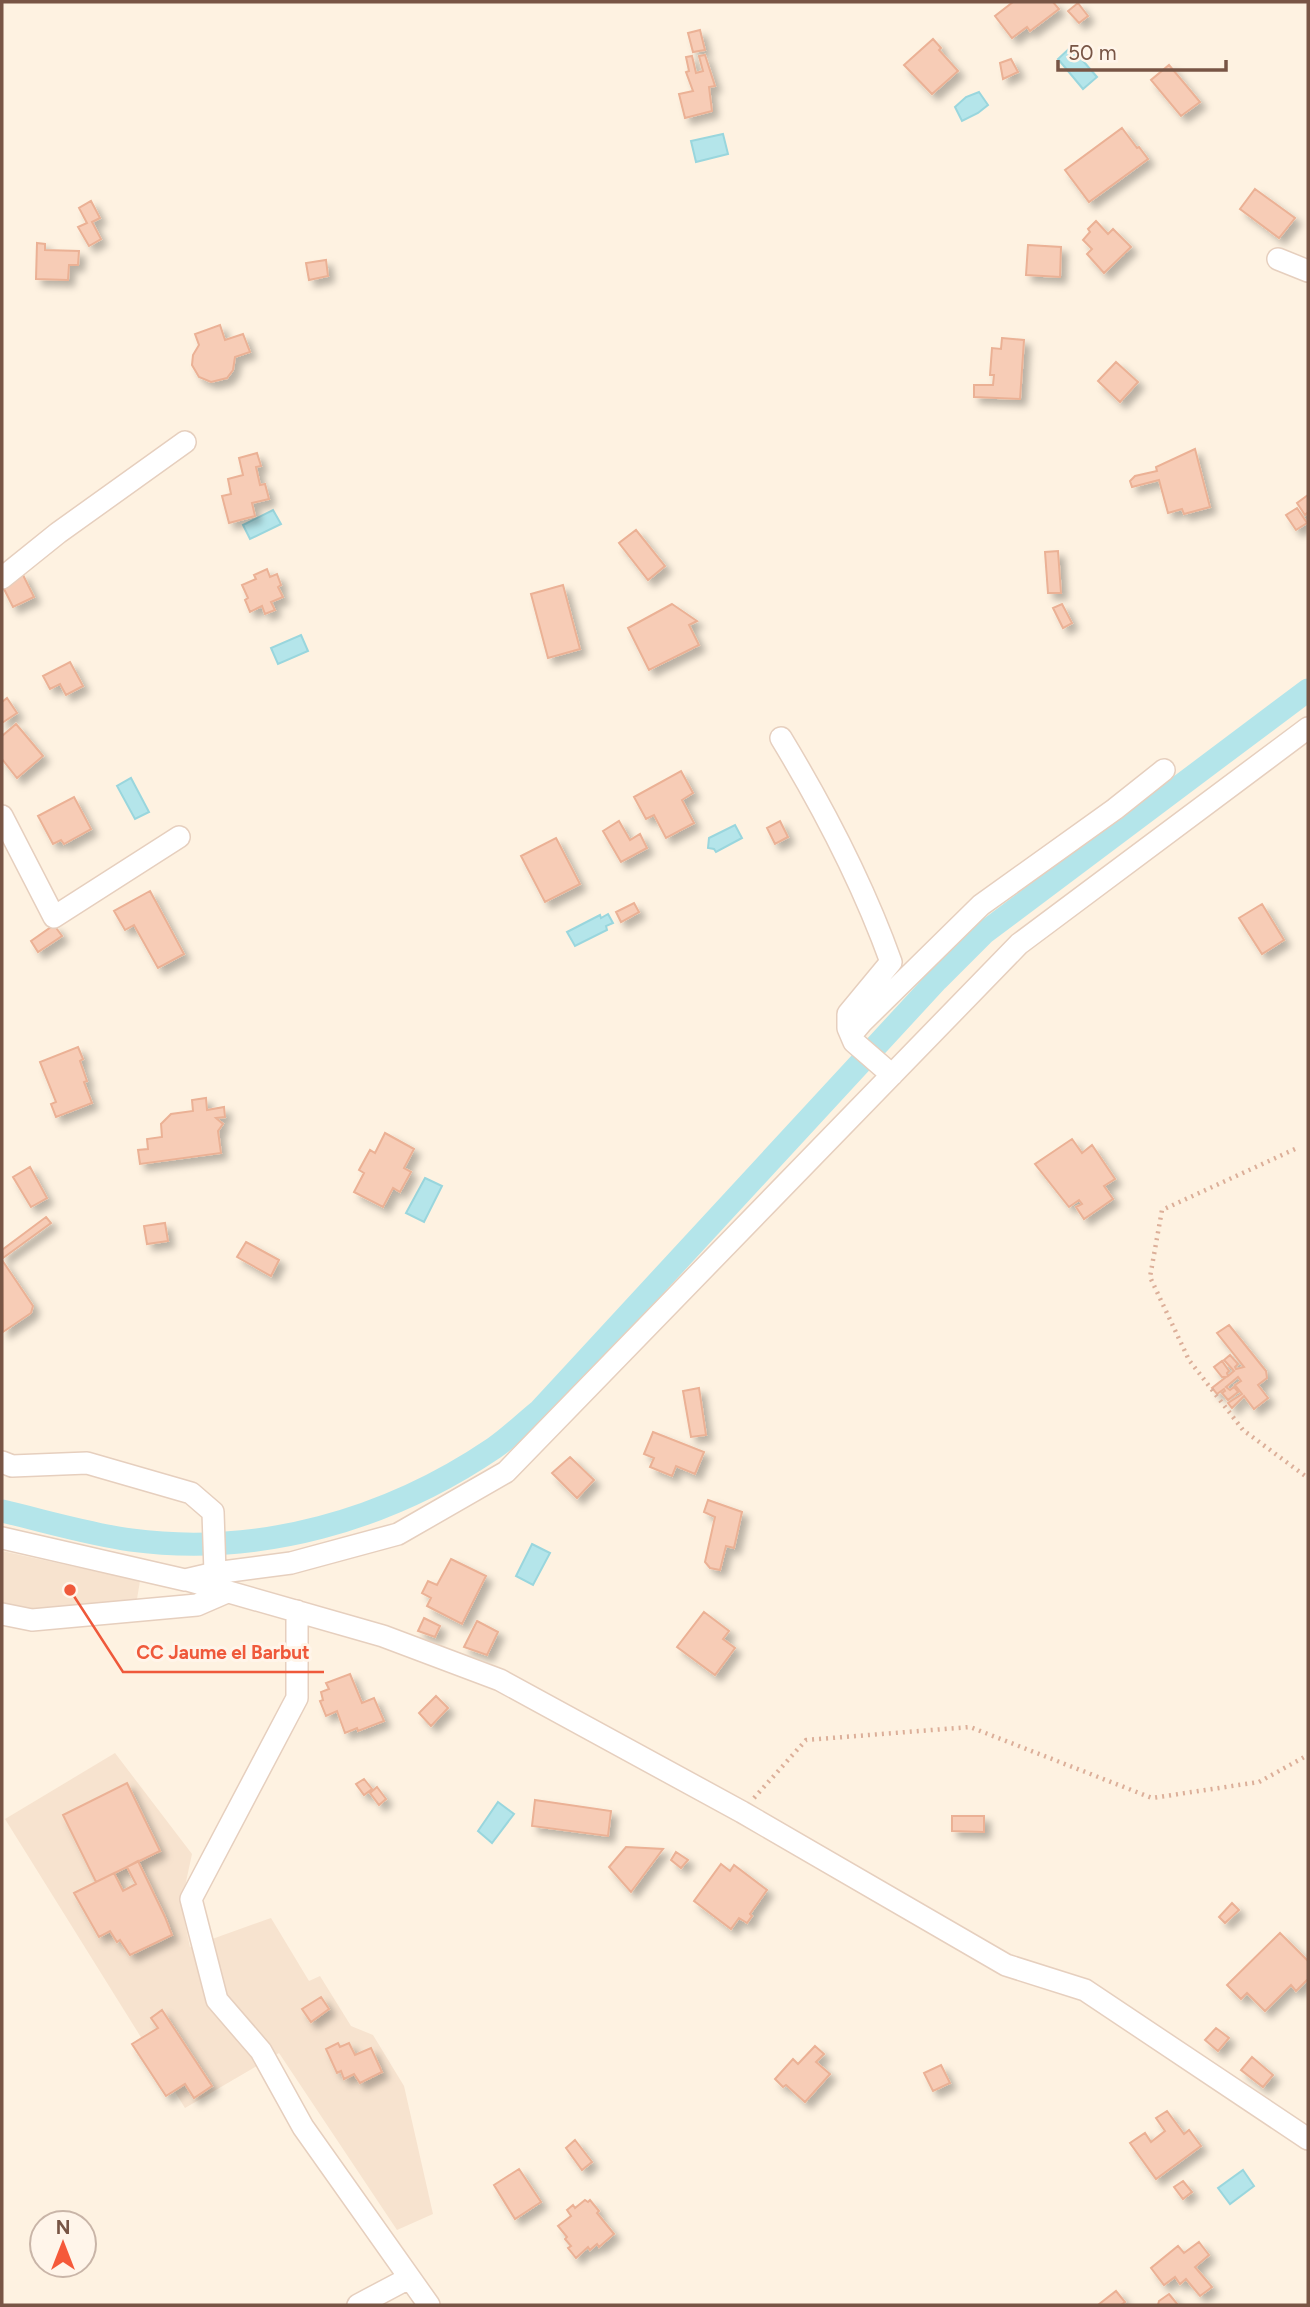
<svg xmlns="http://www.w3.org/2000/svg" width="1310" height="2307" viewBox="0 0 1310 2307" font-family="Figtree,sans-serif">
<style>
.residential{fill:#f7e3cf}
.water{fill:#b4e5ea;stroke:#99d6dd;stroke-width:2}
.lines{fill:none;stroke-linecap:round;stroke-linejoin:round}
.canal{stroke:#b4e5ea;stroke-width:23}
.building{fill:#f7ccb6;stroke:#ebb195;stroke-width:2;filter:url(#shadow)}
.minor-casing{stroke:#e6cfbe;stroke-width:24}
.path{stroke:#dcaf99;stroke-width:4.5;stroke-dasharray:2 5;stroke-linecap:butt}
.minor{stroke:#fff;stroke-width:21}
.leader{fill:none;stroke:#ef593b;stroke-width:2.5}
.callout-dot{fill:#ef593b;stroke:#fff5ea;stroke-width:2.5}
.callout-label{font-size:19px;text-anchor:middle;font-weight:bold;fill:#ef593b;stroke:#fff5ea;stroke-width:6;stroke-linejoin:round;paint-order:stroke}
</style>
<defs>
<filter id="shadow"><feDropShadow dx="6" dy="6" stdDeviation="3.5" flood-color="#0004"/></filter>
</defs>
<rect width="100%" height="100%" fill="#fef2e1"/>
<path class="residential" d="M2 1551 140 1581 137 1599 32 1611 2 1606Z
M115 1753 192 1854 181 1905 190 1947 271 1918 309 1981 320 1976 351 2026 373 2035 404 2086 433 2214 397 2230 279 2053 185 2108 5 1819Z"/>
<path class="water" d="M1071 47 1097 77 1083 89 1058 59Z
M979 92 988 105 978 113 962 121 955 107 966 97Z
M723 134 728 154 696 162 691 141Z
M273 510 281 524 250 539 243 525Z
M301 635 308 651 278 664 271 648Z
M131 778 149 812 135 819 117 786Z
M735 825 742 838 716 852 714 849 708 848 709 838Z
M608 914 613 923 606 926 607 930 575 946 567 932 600 915 601 918Z
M425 1178 442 1186 424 1222 406 1213Z
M532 1544 550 1553 533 1585 516 1576Z
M498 1802 514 1814 492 1843 478 1831Z
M1243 2170 1254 2186 1230 2204 1218 2188Z"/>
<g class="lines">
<path class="canal" d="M2 1511C45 1521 88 1534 131 1540 259 1557 388 1520 494 1448 510 1437 524 1423 539 1411L937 980 984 933 1308 690"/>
</g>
<path class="building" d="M1013 2H1053L1059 9 1030 31 1027 27 1012 38 995 16Z
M1078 3 1088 16 1079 23 1068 11Z
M700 30 705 50 693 52 688 33Z
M933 39 941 48 939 50 958 71 932 94 904 65Z
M705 55 715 86 709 87 712 111 685 118 679 94 693 91 686 72 689 71 686 57 692 56 696 73 703 71 699 56Z
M1011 59 1018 72 1003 79 1000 63Z
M1169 65 1200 102 1181 116 1151 80Z
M1122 128 1137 148 1139 147 1148 159 1089 202 1065 170Z
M1255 189 1295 218 1279 238 1240 209Z
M91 201 100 218 92 222 101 239 89 246 78 227 87 223 79 208Z
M1096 221 1108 234 1113 229 1131 247 1104 273 1087 254 1092 249 1083 240 1090 232 1088 229Z
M37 243 45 244V250L79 251 78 265H69L68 280 36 279Z
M1028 245 1061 247 1060 277 1026 275Z
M326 260 328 276 309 280 306 263Z
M220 325 225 340 243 334 250 352 235 357 233 370 227 378 211 382 199 377 192 365 193 355 199 345 195 334Z
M1002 338 1024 340 1020 399 974 397V385H993L994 375H990L992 348 1001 349Z
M1116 362 1138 382 1120 402 1098 381Z
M1195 449 1210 507 1184 514 1182 509 1168 513 1159 480 1132 487 1130 481 1135 476 1157 471 1156 467Z
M257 453 261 466 256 467 260 485 265 484 269 499 252 503 255 516 229 523 222 496 231 494 228 479 243 475 239 458Z
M1308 495V512L1305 515 1297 503Z
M1297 508 1307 523 1296 530 1286 515Z
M636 530 665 566 648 580 619 543Z
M1058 551 1061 593H1048L1045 552Z
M267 569 270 577 277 574 281 585 278 587 283 597 271 602 275 610 265 614 262 606 250 612 245 600 248 598 242 585 256 579 254 575Z
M22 573 34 597 13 607 3 587Z
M563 585 580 649 548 658 531 594Z
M672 604 697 621 689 625 699 645 649 670 628 628Z
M1062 604 1072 623 1063 628 1053 608Z
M70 662 83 686 66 695 60 684 50 689 43 676Z
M7 698 17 713 2 723V702Z
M16 724 43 756 17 778 2 759V736Z
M681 771 693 793 682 800 694 823 666 838 654 815 646 819 634 797Z
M74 797 91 829 64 844 61 840 53 844 38 816Z
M619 821 630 840 640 834 647 848 621 862 603 831Z
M780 821 788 837 775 844 767 828Z
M556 838 580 884 545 902 521 856Z
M150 891 184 954 158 968 134 925 125 930 114 911Z
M634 903 639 912 621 922 616 912Z
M1262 904 1284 940 1262 954 1239 918Z
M54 925 62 936 38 952 31 941Z
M78 1047 83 1059 80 1061 87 1081 84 1082 92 1103 56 1117 51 1104 56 1102 40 1062Z
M206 1098 207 1110 224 1107 225 1117 216 1118 223 1124 218 1131 221 1153 140 1164 138 1150 148 1149 147 1139 162 1137 161 1124 171 1114 193 1111 192 1100Z
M385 1133 414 1149 404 1168 411 1172 400 1192 393 1188 383 1207 354 1192 364 1173 359 1170 370 1150 375 1153Z
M1072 1139 1082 1153 1092 1145 1115 1179 1104 1186 1113 1199 1084 1219 1076 1207 1082 1204 1079 1200 1069 1207 1035 1164Z
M30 1167 47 1198 31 1207 13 1177Z
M46 1217 51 1223 3 1258 2 1250Z
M165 1223 168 1241 147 1244 144 1226Z
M246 1242 279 1260 271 1276 237 1257Z
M2 1260 33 1306 31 1313 3 1332Z
M1229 1325 1266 1371 1267 1378 1258 1385 1268 1398 1254 1409 1244 1396 1232 1408 1228 1403 1242 1394 1235 1385 1241 1381 1238 1377 1226 1387 1230 1390 1234 1387 1238 1392 1228 1400 1222 1393 1225 1391 1224 1389 1217 1394 1212 1388 1226 1377H1222L1214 1367 1222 1361 1229 1371 1227 1373 1228 1376 1234 1371 1224 1360 1230 1355 1238 1364 1235 1367 1236 1369 1244 1367 1217 1333Z
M699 1388 706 1435 691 1437 683 1391Z
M653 1432 704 1452 695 1474 676 1466 672 1476 650 1467 654 1458 644 1454Z
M570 1457 594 1480 577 1498 552 1473Z
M708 1500 742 1512 734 1548 726 1546 720 1570 710 1568 705 1562 715 1517 704 1512Z
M451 1559 486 1576 462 1624 427 1606 431 1598 422 1593 428 1581 437 1585Z
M704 1612 729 1631 723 1639 735 1648 715 1675 677 1647Z
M424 1618 440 1626 435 1637 418 1631Z
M477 1621 498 1632 487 1655 464 1647Z
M350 1674 362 1703 374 1698 384 1721 358 1731 357 1728 345 1733 337 1711 326 1716 320 1701 323 1700 321 1692 329 1689 326 1683Z
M436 1696 448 1708 431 1726 419 1713Z
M364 1779 372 1789 364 1795 356 1784Z
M127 1783 160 1851 96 1882 63 1815Z
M377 1787 386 1799 379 1805 370 1793Z
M535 1800 611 1811 608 1836 532 1826Z
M952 1816H984V1832L952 1831Z
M626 1847 663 1849 631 1892 609 1867Z
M676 1852 688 1860 681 1868 671 1860Z
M138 1861 165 1917 172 1935 130 1955 120 1940 117 1942 110 1931 99 1937 74 1893 114 1873 123 1891 136 1884 127 1867Z
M721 1864 730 1871 734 1865 767 1890 750 1914 752 1916 747 1923 739 1918 731 1929 694 1901Z
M1232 1903 1239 1910 1225 1923 1219 1917Z
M1280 1933 1308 1961V1979L1296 1991 1291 1985 1265 2011 1247 1993 1241 1999 1227 1985Z
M321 1997 329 2009 311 2022 302 2009Z
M162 2010 212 2086 194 2098 185 2084 166 2096 132 2044 158 2028 151 2018Z
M1216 2028 1229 2038 1218 2051 1205 2040Z
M338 2043 340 2047 349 2043 355 2055 371 2048 382 2072 360 2083 354 2074 344 2079 341 2071 337 2073 326 2049Z
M815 2046 824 2054 816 2062 830 2074 805 2102 786 2085 783 2087 775 2079 793 2059 798 2064Z
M1252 2057 1273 2075 1263 2087 1241 2070Z
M941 2065 950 2083 933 2091 924 2073Z
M1167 2111 1184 2134 1189 2130 1201 2146 1156 2179 1130 2143 1145 2133 1151 2142 1165 2131 1156 2118Z
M575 2140 592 2162 582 2170 566 2148Z
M519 2169 541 2202 515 2219 494 2185Z
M1183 2181 1192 2192 1183 2199 1174 2187Z
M585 2200 588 2202 590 2200 599 2211 597 2213 614 2234 599 2247 597 2244 590 2250 588 2247 576 2258 568 2248 571 2246 565 2239 567 2237 558 2226 571 2216 567 2210 573 2205 575 2208Z
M1199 2242 1209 2255 1195 2267 1212 2287 1200 2296 1186 2279 1180 2284 1175 2277 1164 2285 1151 2268 1178 2246 1184 2253Z
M1116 2291 1125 2302 1121 2305H1098Z
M1169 2294 1178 2305H1158L1159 2301Z"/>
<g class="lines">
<g class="minor-casing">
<path id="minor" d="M1278 259 1308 271
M2 578 58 533 185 442
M781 738C824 809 863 884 891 962L848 1014V1028L854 1042 892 1075
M2 816 54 917 179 837
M851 1035 862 1022 981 905 1115 809 1164 770
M2 1462 12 1466 87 1463 191 1493 213 1512 215 1573
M2 1538 185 1580 215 1573 291 1563 398 1534 506 1472 1019 944 1308 728
M187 1580 383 1636 500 1680 742 1812 1006 1965 1085 1990 1308 2139
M297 1611V1698L191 1899 217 2000 261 2051 303 2127 429 2305
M2 1614 32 1620 197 1605 227 1592
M358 2305 409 2278"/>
</g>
<path class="path" d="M1295 1149 1162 1210 1150 1277 1189 1360 1243 1430 1308 1478
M754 1798 806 1740 970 1727 1152 1798 1259 1782 1308 1755"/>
<use href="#minor" class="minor"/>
</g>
<path class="leader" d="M70 1590L123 1672H324"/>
<circle class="callout-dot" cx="70" cy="1590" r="7"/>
<g class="callout-label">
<text x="223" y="1659">CC Jaume el Barbut</text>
</g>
<rect width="1310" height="2307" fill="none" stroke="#785545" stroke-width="7"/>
<g transform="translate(63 2244)"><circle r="33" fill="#fff5ea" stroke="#c9b5a8" stroke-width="2"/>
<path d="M0-5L12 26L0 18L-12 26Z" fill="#f5593a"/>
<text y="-10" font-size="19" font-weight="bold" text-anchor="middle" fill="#785545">N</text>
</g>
<path d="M1058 60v10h168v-10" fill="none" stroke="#785545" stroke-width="3.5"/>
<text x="1068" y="60" font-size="21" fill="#785545" stroke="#fff5ea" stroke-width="5" paint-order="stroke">50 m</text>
</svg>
